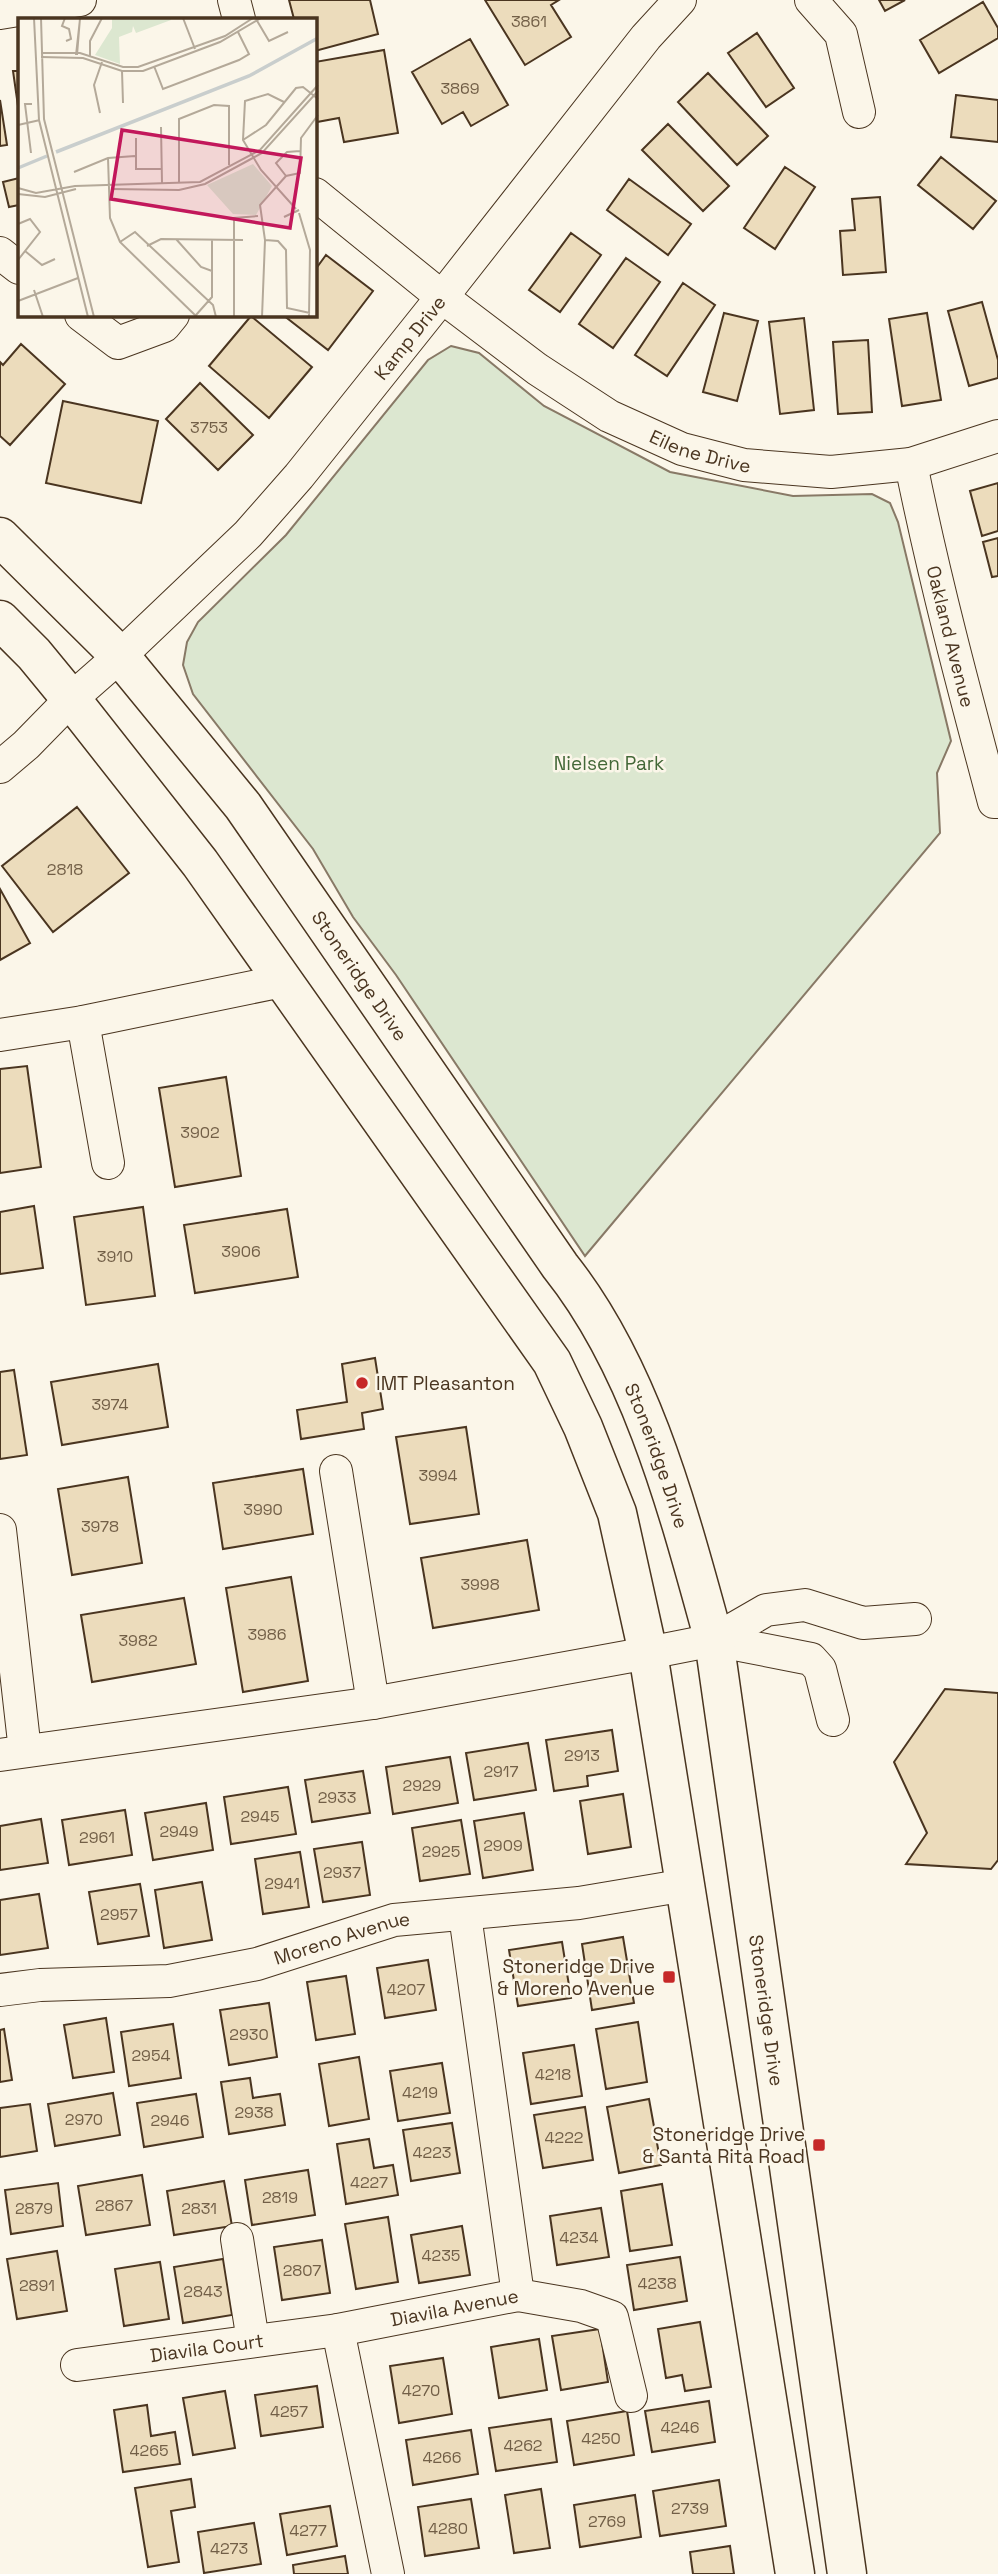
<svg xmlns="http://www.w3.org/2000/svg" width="998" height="2574" viewBox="0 0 998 2574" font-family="'Space Grotesk',sans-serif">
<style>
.green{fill:#dce7d0;stroke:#887966;stroke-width:2}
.building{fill:#ecdcbc;stroke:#4a3520;stroke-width:2}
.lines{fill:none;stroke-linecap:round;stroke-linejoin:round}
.minor-casing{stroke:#4a3520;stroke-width:34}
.major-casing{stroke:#4a3520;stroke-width:41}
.minor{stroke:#fbf6e9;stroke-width:32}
.major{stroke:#fbf6e9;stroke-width:38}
.poi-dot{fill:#c62828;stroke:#fbf6e9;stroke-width:2.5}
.labels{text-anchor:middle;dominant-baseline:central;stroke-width:5;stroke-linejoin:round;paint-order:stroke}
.number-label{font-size:16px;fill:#725f47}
.street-label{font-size:19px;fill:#4a3520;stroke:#fbf6e9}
.park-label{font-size:19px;fill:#436837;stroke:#fbf6e9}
.poi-label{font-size:19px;fill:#4a3520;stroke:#fbf6e9;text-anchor:end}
.inset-river{fill:none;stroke:#c9cecd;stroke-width:3.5}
.inset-road{fill:none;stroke:#b4a999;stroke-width:2}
.view{fill:#c2185b;fill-opacity:0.15;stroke:#c2185b;stroke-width:3.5}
.inset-edge{fill:none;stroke:#4a3520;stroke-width:3.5}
</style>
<rect width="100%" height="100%" fill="#fbf6e9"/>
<path class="green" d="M451 346 479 353 544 406 670 472 793 496 872 494 890 503 898 522 951 741 937 773 940 833 585 1256 396 975 353 917 313 849 193 694 183 665 187 642 198 622 286 535 428 360Z"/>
<path class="building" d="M289 0H370L378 34 315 51V19H294Z
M485 0H559L551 5 571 37 525 65Z
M879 0H905L885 11Z
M983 2 998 28V38L939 73 920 40Z
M757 33 794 88 766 107 728 53Z
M470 39 508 105 471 126 463 112 442 124 412 72Z
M384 50 398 133 344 142 339 118 317 122 315 62Z
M13 71H19V113Z
M708 73 768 136 737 165 678 102Z
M956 95 998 100V142L951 137Z
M0 100 7 145 0 146Z
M668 124 729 186 703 211 642 150Z
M941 157 996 201 973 229 918 185Z
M785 167 815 187 775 249 744 228Z
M19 178V205L9 207 3 182Z
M629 179 691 224 668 255 607 210Z
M880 197 886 272 843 275 840 231 855 230 852 199Z
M571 233 601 255 560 312 529 290Z
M326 255 373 291 328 350 283 315H315V270Z
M626 258 660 282 613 348 579 324Z
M683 283 715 305 667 376 635 355Z
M982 302 998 360V378L969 386 948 311Z
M724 313 758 321 737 401 703 392Z
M927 313 941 400 902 406 889 319Z
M251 316 312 367 269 418 209 366Z
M804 318 814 410 780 414 769 322Z
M868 340 872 412 838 414 833 342Z
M21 344 65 384 10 445 0 436V362L3 365Z
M200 383 253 435 218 470 166 419Z
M63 401 158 421 141 503 46 483Z
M998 483V531L982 536 970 491Z
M998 538V576L992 577 983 542Z
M77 807 129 873 53 932 2 866Z
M0 889 30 943 0 960Z
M27 1066 41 1167 0 1173V1069Z
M226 1077 241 1176 175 1187 159 1088Z
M34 1206 43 1268 0 1274V1212Z
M143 1207 155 1296 86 1305 74 1217Z
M287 1209 298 1277 195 1293 184 1225Z
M375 1358 383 1409 362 1413 364 1429 301 1439 297 1410 347 1402 342 1364Z
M158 1364 168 1427 62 1445 51 1382Z
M14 1370 27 1455 0 1459V1372Z
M466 1427 479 1514 410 1524 396 1437Z
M303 1469 313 1534 223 1549 213 1483Z
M128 1477 142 1563 72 1575 58 1489Z
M527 1540 539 1610 433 1628 421 1558Z
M291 1577 308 1681 243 1692 226 1588Z
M184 1598 196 1664 92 1682 81 1615Z
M945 1689 998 1693V1860L991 1869 906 1864 927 1833 894 1762Z
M612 1730 618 1771 587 1776 588 1786 554 1791 546 1740Z
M528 1743 536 1790 474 1800 466 1753Z
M450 1757 458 1803 393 1814 386 1767Z
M363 1771 370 1813 312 1822 305 1780Z
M288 1787 296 1834 231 1844 224 1797Z
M623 1794 631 1847 588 1854 580 1801Z
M206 1803 213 1850 153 1860 145 1813Z
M125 1810 132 1855 69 1865 62 1820Z
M524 1813 533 1870 483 1878 474 1821Z
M41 1819 48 1863 0 1870V1826Z
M461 1820 470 1874 420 1881 412 1828Z
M362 1842 370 1895 323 1902 314 1849Z
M300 1852 309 1907 263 1914 255 1859Z
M202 1882 212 1940 164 1948 155 1890Z
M140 1884 149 1936 98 1944 89 1892Z
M39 1894 48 1948 0 1955V1900Z
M623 1937 634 2003 592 2010 582 1944Z
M562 1942 571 1998 518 2006 509 1950Z
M428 1960 436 2010 385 2018 377 1968Z
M346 1976 355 2034 316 2040 307 1982Z
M269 2003 277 2057 229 2065 220 2010Z
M106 2018 114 2072 73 2078 64 2025Z
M638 2022 647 2082 606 2089 596 2029Z
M173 2024 181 2078 129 2086 121 2032Z
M4 2029 12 2080 0 2082V2030Z
M574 2045 582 2096 531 2104 523 2053Z
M359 2057 369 2119 329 2126 319 2064Z
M442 2063 450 2113 398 2121 390 2071Z
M250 2078 253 2098 280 2094 285 2125 229 2134 221 2082Z
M113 2093 120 2135 55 2146 48 2104Z
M196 2094 203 2137 144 2147 137 2103Z
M649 2099 661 2165 619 2173 607 2107Z
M30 2104 37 2151 0 2157V2108Z
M585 2107 593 2160 543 2168 534 2115Z
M452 2123 460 2173 411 2181 403 2130Z
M369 2139 374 2168 393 2165 398 2195 346 2204 337 2144Z
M308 2170 315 2215 252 2225 245 2180Z
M142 2175 150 2225 86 2235 78 2186Z
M224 2181 232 2226 174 2235 167 2191Z
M58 2183 63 2226 11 2234 5 2190Z
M662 2184 672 2245 630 2251 621 2191Z
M601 2208 609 2257 557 2265 550 2216Z
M388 2217 398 2282 356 2289 345 2224Z
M462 2226 470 2275 419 2283 411 2235Z
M322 2240 330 2293 282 2300 274 2247Z
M57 2251 67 2311 17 2319 7 2259Z
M680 2257 687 2301 634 2310 627 2265Z
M223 2259 232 2315 183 2323 174 2267Z
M160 2262 169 2319 124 2326 115 2269Z
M700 2322 711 2387 685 2391 682 2375 666 2378 658 2329Z
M600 2329 608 2382 561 2390 552 2336Z
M539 2339 547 2390 499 2398 491 2347Z
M443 2358 452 2414 399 2423 390 2366Z
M317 2386 323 2427 261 2436 255 2395Z
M225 2391 235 2448 193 2455 183 2398Z
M709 2401 715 2442 652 2452 645 2411Z
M147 2405 151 2436 175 2432 180 2464 123 2472 114 2410Z
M627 2411 634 2455 574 2465 567 2421Z
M551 2419 557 2462 496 2471 489 2428Z
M471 2430 478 2474 413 2485 406 2440Z
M191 2479 195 2507 171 2511 179 2562 148 2567 135 2488Z
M719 2480 726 2526 660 2536 653 2491Z
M541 2489 550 2548 514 2553 505 2495Z
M635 2495 641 2537 580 2547 574 2505Z
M471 2499 479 2548 425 2556 418 2507Z
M330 2506 337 2546 287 2555 280 2514Z
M254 2523 261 2564 204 2573 198 2532Z
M730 2546 734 2574H693L690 2552Z
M345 2556 348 2574H294L293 2565Z"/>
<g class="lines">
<g class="minor-casing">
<g id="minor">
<path d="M234 0 239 19"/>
<path d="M811 0 841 34 859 112"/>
<path d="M0 13 80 0"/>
<path id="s1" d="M315 194 442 297 537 369 609 416 682 449 744 465 831 472 911 464 998 436"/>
<path d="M0 253 19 268"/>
<path d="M81 315 118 343 164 326 173 315"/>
<path id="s2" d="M911 464C934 578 964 690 994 802H998"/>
<path id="s3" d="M0 767 26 745 71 699 120 656 248 534 299 476 442 297 646 37 680 0"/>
<path d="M83 1022 108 1163"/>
<path d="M0 1035 83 1022 282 981"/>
<path d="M336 1471 373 1703"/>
<path d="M0 1530 25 1751"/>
<path d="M714 1640 811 1659 820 1669 833 1720"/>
<path d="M0 1755 373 1703 648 1653 714 1640 766 1610 805 1605 863 1623 915 1619"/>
<path id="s4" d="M0 1990 40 1985 169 1981 257 1964 394 1920 579 1903 686 1885"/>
<path d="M237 2239 253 2341"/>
<path d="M518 2295 581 2306 612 2317 631 2396"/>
<path d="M338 2330 388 2574"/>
<path id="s5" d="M77 2365 338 2330 518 2295 465 1915"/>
</g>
</g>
<g class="major-casing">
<g id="major">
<path id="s6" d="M0 537 120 656 243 806 560 1266C643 1370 679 1514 714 1640L847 2574"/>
<path d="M0 620 34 654 71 699 200 863 552 1362 583 1427 617 1513 648 1653 795 2574"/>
</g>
</g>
<use href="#minor" class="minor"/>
<use href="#major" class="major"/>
</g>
<g class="poi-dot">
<circle cx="362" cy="1383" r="7"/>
<rect x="662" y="1970" width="14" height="14" rx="3.5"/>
<rect x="812" y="2138" width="14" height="14" rx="3.5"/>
</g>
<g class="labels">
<g class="number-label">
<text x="529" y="21">3861</text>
<text x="460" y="88">3869</text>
<text x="209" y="427">3753</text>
<text x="65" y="869">2818</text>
<text x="200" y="1132">3902</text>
<text x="241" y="1251">3906</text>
<text x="115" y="1256">3910</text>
<text x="110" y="1404">3974</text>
<text x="438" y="1475">3994</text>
<text x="263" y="1509">3990</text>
<text x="100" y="1526">3978</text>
<text x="480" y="1584">3998</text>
<text x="267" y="1634">3986</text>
<text x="138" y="1640">3982</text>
<text x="582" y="1755">2913</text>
<text x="501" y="1771">2917</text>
<text x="422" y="1785">2929</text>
<text x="337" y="1797">2933</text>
<text x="260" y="1816">2945</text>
<text x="179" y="1831">2949</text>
<text x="97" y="1837">2961</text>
<text x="503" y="1845">2909</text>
<text x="441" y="1851">2925</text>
<text x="342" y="1872">2937</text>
<text x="282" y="1883">2941</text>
<text x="119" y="1914">2957</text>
<text x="406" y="1989">4207</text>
<text x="249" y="2034">2930</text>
<text x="151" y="2055">2954</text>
<text x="553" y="2074">4218</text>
<text x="420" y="2092">4219</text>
<text x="254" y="2112">2938</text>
<text x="84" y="2119">2970</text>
<text x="170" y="2120">2946</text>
<text x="564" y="2137">4222</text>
<text x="432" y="2152">4223</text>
<text x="369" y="2182">4227</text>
<text x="280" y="2197">2819</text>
<text x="114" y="2205">2867</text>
<text x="34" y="2208">2879</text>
<text x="199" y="2208">2831</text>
<text x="579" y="2237">4234</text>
<text x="441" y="2255">4235</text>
<text x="302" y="2270">2807</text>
<text x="657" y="2283">4238</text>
<text x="37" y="2285">2891</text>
<text x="203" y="2291">2843</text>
<text x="421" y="2390">4270</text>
<text x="289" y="2411">4257</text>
<text x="680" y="2427">4246</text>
<text x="601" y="2438">4250</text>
<text x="523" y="2445">4262</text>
<text x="149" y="2450">4265</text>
<text x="442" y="2457">4266</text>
<text x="690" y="2508">2739</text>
<text x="607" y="2521">2769</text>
<text x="448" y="2528">4280</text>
<text x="308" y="2530">4277</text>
<text x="229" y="2548">4273</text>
</g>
<g class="street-label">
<text stroke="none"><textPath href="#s3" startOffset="595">Kamp Drive</textPath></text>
<text stroke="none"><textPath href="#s1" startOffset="467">Eilene Drive</textPath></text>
<text stroke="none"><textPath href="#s2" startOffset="177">Oakland Avenue</textPath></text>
<text stroke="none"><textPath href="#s6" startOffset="569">Stoneridge Drive</textPath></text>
<text stroke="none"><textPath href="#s6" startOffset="1136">Stoneridge Drive</textPath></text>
<text stroke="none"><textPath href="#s4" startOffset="348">Moreno Avenue</textPath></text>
<text stroke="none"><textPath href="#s6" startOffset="1703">Stoneridge Drive</textPath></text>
<text stroke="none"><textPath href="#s5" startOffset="382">Diavila Avenue</textPath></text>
<text stroke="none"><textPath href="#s5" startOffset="131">Diavila Court</textPath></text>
</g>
<g class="park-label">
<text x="609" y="763">Nielsen Park</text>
</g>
<g class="poi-label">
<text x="376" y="1383" text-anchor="start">IMT Pleasanton</text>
<text x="655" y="1966">Stoneridge Drive<tspan x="655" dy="22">&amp; Moreno Avenue</tspan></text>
<text x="805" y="2134">Stoneridge Drive<tspan x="805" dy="22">&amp; Santa Rita Road</tspan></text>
</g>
</g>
<g transform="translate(18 18)">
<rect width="299" height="299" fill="#fbf6e9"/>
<path d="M94 0H152L153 2 118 15 115 8 114 14 101 19 102 46 77 37 94 10ZM235 146 254 168 238 197 215 196 189 167Z" fill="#dce7d0"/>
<path class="inset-river" d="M38 134 231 58 300 20M0 150 29 138"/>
<path class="inset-road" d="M16 0 21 102 70 299M23 0 26 101 76 299M47 0 44 8 51 11 53 21 48 23M165 0 177 31M238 1 251 23 270 14M23 35H62L105 49H120L207 18 235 0M58 37 62 1M59 37 62 0M72 38V23L84 0M23 39 65 40 104 53H125L202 24 243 0M136 48 145 71 221 42 231 36 220 14M104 53 105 85M266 84 250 76 227 83 225 122 243 152 278 191M82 95 76 67 84 44M0 107 22 102M143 109 144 165M118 120V151H144M225 122 248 107 278 70 285 69 300 81M13 135 7 86H14M90 140 92 200 102 224 179 299M56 154 90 140 117 138M268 158 258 145 269 134 282 133M161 164V101L196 87 211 88V147M0 170 18 175 57 168 182 164 242 132 300 67M93 171 161 172 187 166 244 135 300 73M0 176 27 179 58 171M281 195 292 232 291 299M266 199 281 192 277 194M0 206 12 201 22 214 0 242M158 221 183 249 194 253M247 222 260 223 268 232 269 290 292 295M102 224 117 214 195 287 198 299M129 228 143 221 225 222M7 233 24 247 37 241M16 272 25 299M0 283 60 260M178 297 194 279V222M216 299V200L240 198M244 299 247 222 242 187 268 158 282 155 283 120 300 97"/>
<path class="view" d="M104 112 283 140 272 210 93 181Z"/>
<rect width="299" height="299" class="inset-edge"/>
</g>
</svg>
